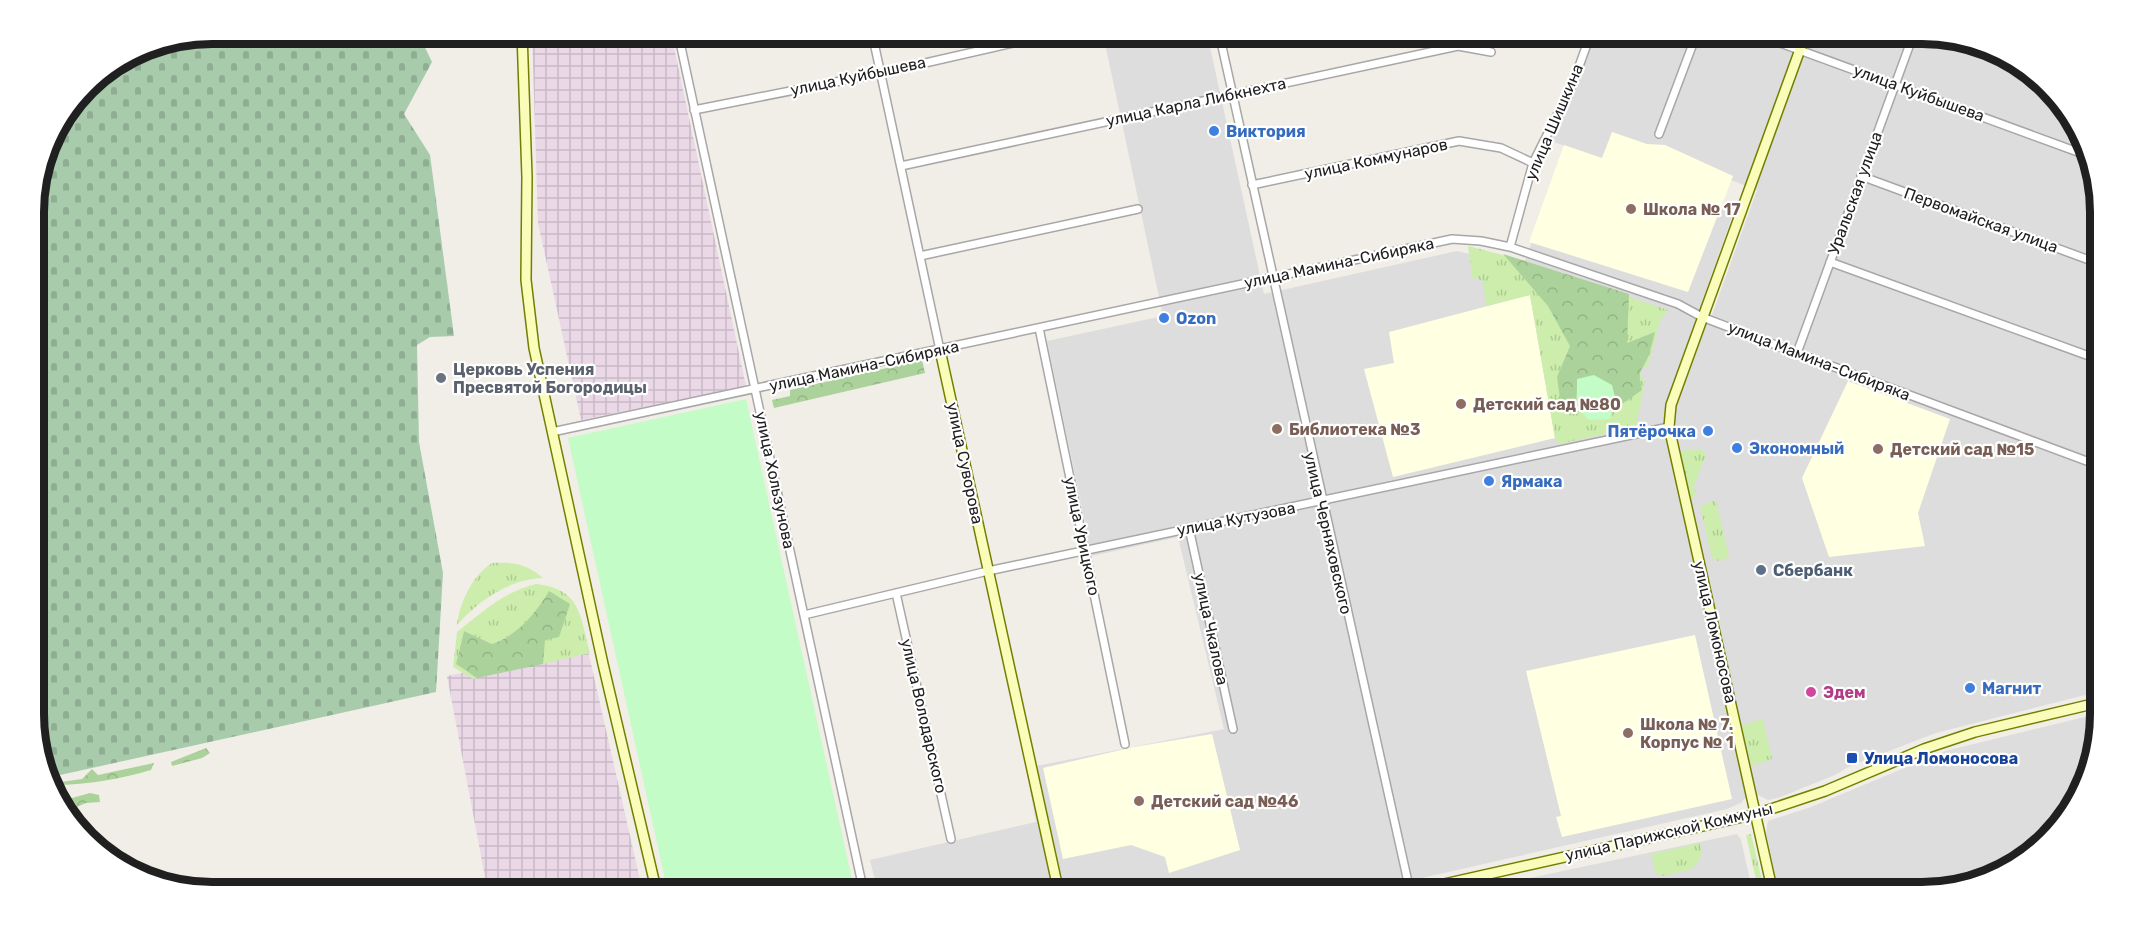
<svg xmlns="http://www.w3.org/2000/svg" width="2134" height="926" viewBox="0 0 2134 926" font-family="Rubik,sans-serif">
<style>
.residential{fill:#dedddd}
.industrial{fill:url(#industrial-grid)}
.education{fill:#ffffe2}
.grass{fill:url(#grass-tufts)}
.forest{fill:url(#forest-crowns)}
.cemetery{fill:url(#cemetery-stones)}
.park{fill:#c3fcc6}
.lines{fill:none;stroke-linecap:round;stroke-linejoin:round}
.street-casing{stroke:#a7a7a7;stroke-width:10}
.secondary-casing{stroke:#737f00;stroke-width:12}
.street{stroke:#fff;stroke-width:7}
.secondary{stroke:#fafdb9;stroke-width:9}
.shop-dot{fill:#3f7fe0;stroke:#fff;stroke-width:2}
.education-dot{fill:#8d6e63;stroke:#fff;stroke-width:2}
.worship-dot{fill:#6b7280;stroke:#fff;stroke-width:2}
.service-dot{fill:#5c6f8a;stroke:#fff;stroke-width:2}
.hotel-dot{fill:#d1479c;stroke:#fff;stroke-width:2}
.transit-dot{fill:#1a4fb4;stroke:#fff;stroke-width:2}
.labels{text-anchor:middle;dominant-baseline:central;stroke-width:4.5;stroke-linejoin:round;paint-order:stroke}
.street-label{font-size:16px;fill:#202020;stroke:#fff}
.shop-label{font-size:16px;font-weight:bold;fill:#366cbe;stroke:#fff;text-anchor:start}
.education-label{font-size:16px;font-weight:bold;fill:#785e54;stroke:#fff;text-anchor:start}
.worship-label{font-size:16px;font-weight:bold;fill:#5b616d;stroke:#fff;text-anchor:start}
.service-label{font-size:16px;font-weight:bold;fill:#4e5e75;stroke:#fff;text-anchor:start}
.hotel-label{font-size:16px;font-weight:bold;fill:#b23c85;stroke:#fff;text-anchor:start}
.transit-label{font-size:16px;font-weight:bold;fill:#164399;stroke:#fff;text-anchor:start}
.rim{fill:none;stroke:#202020;stroke-width:8}
</style>
<defs>
<pattern id="industrial-grid" width="8" height="8" patternUnits="userSpaceOnUse" patternTransform="scale(1.5)"><rect width="8" height="8" fill="#ebd8e7"/><path d="M0 4h8M4 0v8" fill="none" stroke="#c9b9c6"/></pattern>
<pattern id="grass-tufts" width="24" height="20" patternUnits="userSpaceOnUse" patternTransform="scale(1.5)"><rect width="24" height="20" fill="#ccedab"/><path d="M3 7l-1-3M5 7V3M7 7l1-3M15 17l-1-3M17 17v-4M19 17l1-3" fill="none" stroke="#afcb93"/></pattern>
<pattern id="forest-crowns" width="20" height="18" patternUnits="userSpaceOnUse" patternTransform="scale(1.5)"><rect width="20" height="18" fill="#abd29a"/><path d="M2 6a3 3 0 1 1 6 0M12 15a3 3 0 1 1 6 0" fill="none" stroke="#93b484"/></pattern>
<pattern id="cemetery-stones" width="16" height="16" patternUnits="userSpaceOnUse" patternTransform="scale(1.5)"><rect width="16" height="16" fill="#a7cbab"/><path d="M2 7V4a2 2 0 0 1 4 0v3zM10 15v-3a2 2 0 0 1 4 0v3z" fill="#8fae93"/></pattern>
</defs>
<rect width="100%" height="100%" fill="#f1eee7"/>
<path class="residential" d="M1207 33 1264 294 1457 251 1523 266 1567 148 1601 159 1551 141 1590 33H1923L1991 46 2064 102 2099 188 2100 461 1712 315 1757 190 1630 142 1620 167 1735 208 1696 319 2100 471 2101 691 1936 733 1850 766 1835 775 1778 798 1768 800 1758 795 1744 799 1741 803 1727 809 1355 893H878L870 860 1036 822 1026 768 1224 729 1178 537 1092 556 1047 341 1163 316 1103 34Z
M2101 713 2088 783 2031 856 1980 883 1934 893H1779L1766 832 1768 821 1811 807 1945 751Z
M1737 834 1741 840 1753 893H1460Z"/>
<path class="industrial" d="M532 33H671L746 386 581 420 538 223Z
M587 646 643 893H488L447 676Z"/>
<path class="education" d="M1612 132 1647 144 1665 145 1733 176 1688 292 1529 242 1564 145 1602 158Z
M1530 295 1555 438 1393 477 1364 369 1394 363 1389 332Z
M1848 381 1950 419 1918 513 1925 546 1829 557 1802 478Z
M1695 635 1732 799 1562 837 1556 817 1561 816 1526 671Z
M1212 734 1240 850 1169 873 1165 857 1131 845 1063 859 1043 768 1134 747Z"/>
<path class="grass" d="M1468 246 1499 254 1668 310 1660 321 1648 366 1642 368 1641 378 1645 381 1636 427 1559 444 1555 438 1530 295 1486 306 1483 281 1472 277Z
M1684 450H1703L1706 455 1693 488 1697 491 1693 498 1689 497 1680 456Z
M1716 500 1729 557 1718 561 1712 558 1700 506Z
M492 563C513 562 527 564 543 578 510 579 479 600 457 625 460 602 472 576 492 563Z
M536 584C581 589 580 615 590 653L543 664 542 649 550 591C536 613 517 636 492 644L464 631 456 664 477 678 473 679 453 667 457 632C481 613 505 591 536 584Z
M1763 719 1772 759 1752 766 1742 728 1743 725Z
M1751 834 1765 893H1759L1746 835Z
M1700 843 1702 856 1692 869 1662 876 1656 874 1651 854Z"/>
<path class="forest" d="M1503 254 1629 294 1627 343 1655 332C1653 340 1651 349 1648 357 1641 374 1637 368 1642 390L1612 411 1600 386 1577 387 1576 408 1561 406 1557 377 1570 346 1548 306Z
M922 360 925 373 774 408 772 400 790 396V390Z
M549 591 570 604 559 637 545 640 543 664 477 678 456 664 464 631 492 644C517 636 536 613 549 591Z
M206 748 210 753 202 758 172 766 171 762Z
M154 763 151 770C120 779 91 784 59 785L61 782 82 779 92 769 98 775Z
M90 793 99 795 100 802 86 803 65 812 61 801Z"/>
<path class="cemetery" d="M211 33H418L432 62 404 114 430 155 454 336 430 337 417 345 419 442 443 573 436 692 51 777 35 738 33 199 51 133 93 77 143 46Z"/>
<path class="park" d="M1594 375 1612 385 1615 397 1610 419 1589 420 1577 408V379Z
M746 399 855 893H668L568 438Z"/>
<g class="lines">
<g class="street-casing">
<path id="street" d="M678 33 864 893
M872 33 940 350
M1219 33 1410 891
M1753 33 2086 155
M694 110 881 73 1057 33
M1659 134 1697 33
M901 166 1458 46 1491 52
M1861 176 2100 264
M1252 185 1459 141 1501 148 1533 163
M1510 247 1533 163 1573 83 1591 33
M920 256 1138 209
M1830 262 2100 360
M1039 328 1125 744
M1797 353 1914 33
M552 432 1452 239 1481 241 1510 247 1678 304 1702 317 1797 353 2100 466
M1189 528 1233 729
M896 593 951 839
M804 615 988 571 1669 427"/>
</g>
<g class="secondary-casing">
<path id="secondary" d="M522 33 527 177 526 280 534 348 603 664 657 893
M940 350 1059 893
M1404 893 1756 814 1825 791 1924 749 1975 732 2101 702
M1773 893 1669 427 1671 405 1806 33"/>
</g>
<use href="#street" class="street"/>
<use href="#secondary" class="secondary"/>
</g>
<g class="shop-dot">
<circle cx="1214" cy="131" r="6"/>
<circle cx="1164" cy="318" r="6"/>
<circle cx="1708" cy="431" r="6"/>
<circle cx="1737" cy="448" r="6"/>
<circle cx="1489" cy="481" r="6"/>
<circle cx="1970" cy="688" r="6"/>
</g>
<g class="education-dot">
<circle cx="1631" cy="209" r="6"/>
<circle cx="1461" cy="404" r="6"/>
<circle cx="1277" cy="429" r="6"/>
<circle cx="1878" cy="449" r="6"/>
<circle cx="1628" cy="733" r="6"/>
<circle cx="1139" cy="801" r="6"/>
</g>
<circle class="worship-dot" cx="441" cy="378" r="6"/>
<circle class="service-dot" cx="1761" cy="570" r="6"/>
<circle class="hotel-dot" cx="1811" cy="692" r="6"/>
<rect class="transit-dot" x="1846" y="752" width="12" height="12" rx="3"/>
<g class="labels">
<g class="street-label">
<text transform="translate(858 76) rotate(-12)">улица Куйбышева</text>
<text transform="translate(1919 93) rotate(20)">улица Куйбышева</text>
<text transform="translate(1196 102) rotate(-12)">улица Карла Либкнехта</text>
<text transform="translate(1554 122) rotate(-67)">улица Шишкина</text>
<text transform="translate(1376 159) rotate(-12)">улица Коммунаров</text>
<text transform="translate(1855 193) rotate(-70)">Уральская улица</text>
<text transform="translate(1981 220) rotate(20)">Первомайская улица</text>
<text transform="translate(1339 263) rotate(-12)">улица Мамина-Сибиряка</text>
<text transform="translate(1819 361) rotate(21)">улица Мамина-Сибиряка</text>
<text transform="translate(864 366) rotate(-12)">улица Мамина-Сибиряка</text>
<text transform="translate(965 463) rotate(78)">улица Суворова</text>
<text transform="translate(775 480) rotate(78)">улица Хользунова</text>
<text transform="translate(1236 519) rotate(-11)">улица Кутузова</text>
<text transform="translate(1328 533) rotate(77)">улица Черняховского</text>
<text transform="translate(1082 536) rotate(78)">улица Урицкого</text>
<text transform="translate(1211 629) rotate(78)">улица Чкалова</text>
<text transform="translate(1715 632) rotate(77)">улица Ломоносова</text>
<text transform="translate(924 716) rotate(77)">улица Володарского</text>
<text transform="translate(1669 832) rotate(-13)">улица Парижской Коммуны</text>
</g>
<g class="shop-label">
<text x="1226" y="131">Виктория</text>
<text x="1176" y="318">Ozon</text>
<text x="1696" y="431" text-anchor="end">Пятёрочка</text>
<text x="1749" y="448">Экономный</text>
<text x="1501" y="481">Ярмака</text>
<text x="1982" y="688">Магнит</text>
</g>
<g class="education-label">
<text x="1643" y="209">Школа № 17</text>
<text x="1473" y="404">Детский сад №80</text>
<text x="1289" y="429">Библиотека №3</text>
<text x="1890" y="449">Детский сад №15</text>
<text x="1640" y="724">Школа № 7.<tspan x="1640" dy="18">Корпус № 1</tspan></text>
<text x="1151" y="801">Детский сад №46</text>
</g>
<g class="worship-label">
<text x="453" y="369">Церковь Успения<tspan x="453" dy="18">Пресвятой Богородицы</tspan></text>
</g>
<g class="service-label">
<text x="1773" y="570">Сбербанк</text>
</g>
<g class="hotel-label">
<text x="1823" y="692">Эдем</text>
</g>
<g class="transit-label">
<text x="1864" y="758">Улица Ломоносова</text>
</g>
</g>
<path d="M0 0H2134V926H0ZM212 44H1922A168 168 0 0 1 2090 212V714A168 168 0 0 1 1922 882H212A168 168 0 0 1 44 714V212A168 168 0 0 1 212 44Z" fill="#fff" fill-rule="evenodd"/>
<path class="rim" d="M212 44H1922A168 168 0 0 1 2090 212V714A168 168 0 0 1 1922 882H212A168 168 0 0 1 44 714V212A168 168 0 0 1 212 44Z"/>
</svg>
